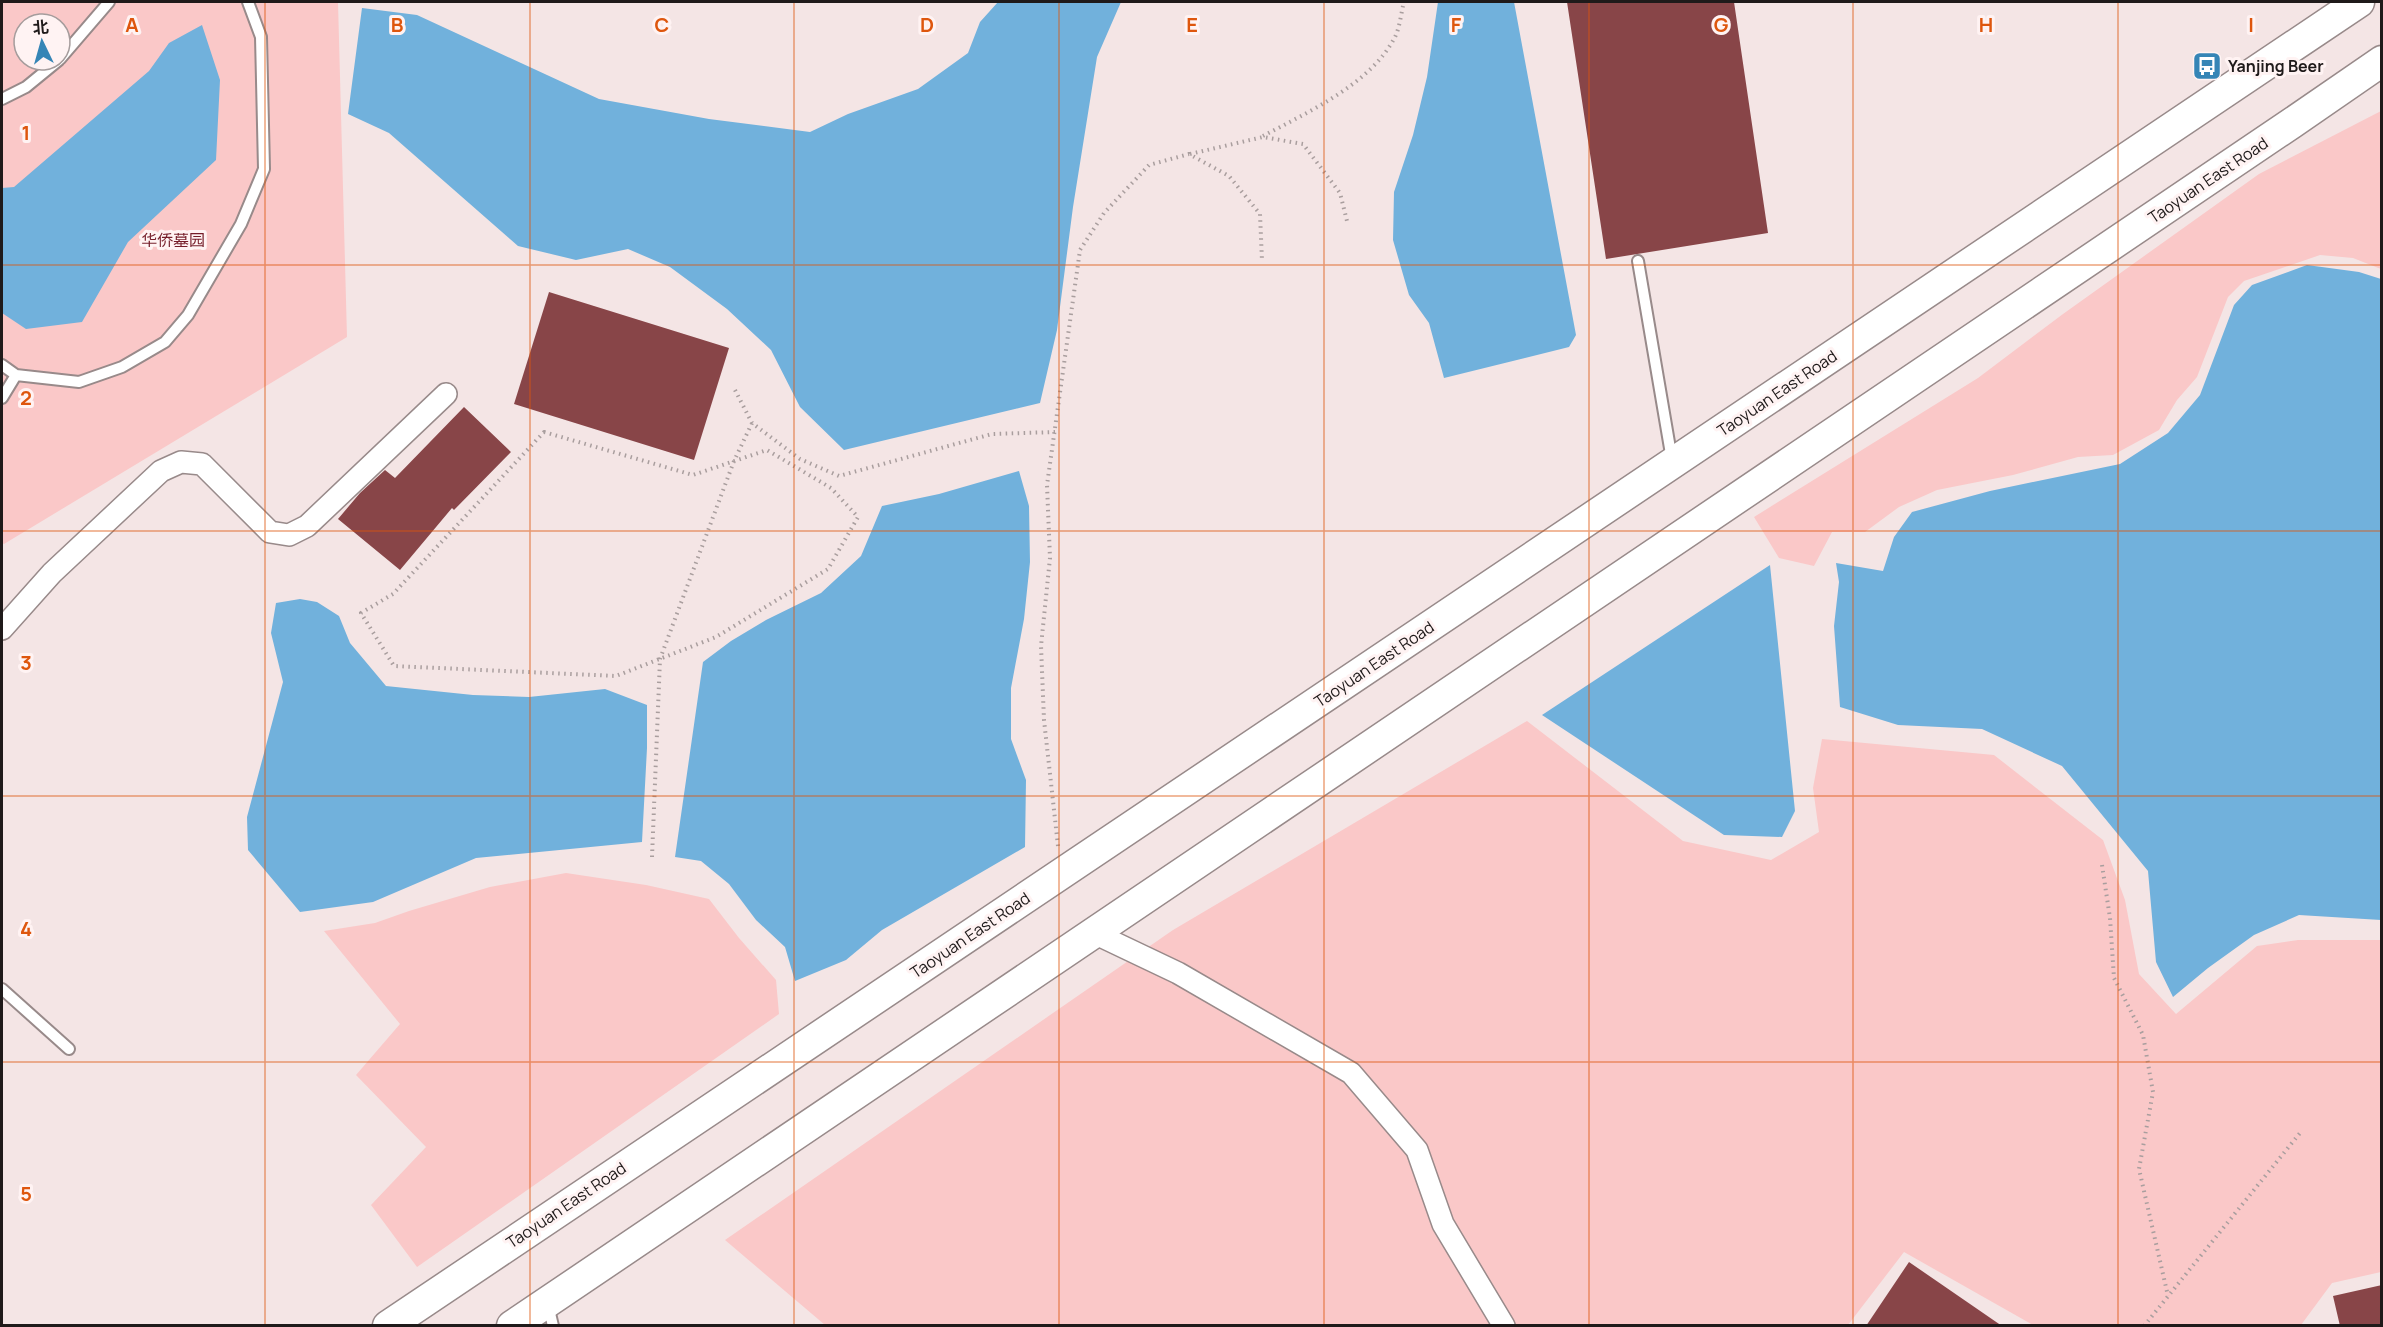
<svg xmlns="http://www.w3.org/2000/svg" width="2383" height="1327" viewBox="0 0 2383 1327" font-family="Manrope,'Noto Sans SC',sans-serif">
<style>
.green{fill:#fac8c8;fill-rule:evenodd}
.water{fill:#71b1dc}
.building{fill:#884548}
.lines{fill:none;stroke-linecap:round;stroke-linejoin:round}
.service-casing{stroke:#988a8a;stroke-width:14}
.minor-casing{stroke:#988a8a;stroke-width:24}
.secondary-casing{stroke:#988a8a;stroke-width:33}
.path{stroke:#a99e9e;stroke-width:4;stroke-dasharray:1.5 4.5;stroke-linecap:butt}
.service{stroke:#fff;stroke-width:10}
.minor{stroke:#fff;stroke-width:21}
.secondary{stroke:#fff;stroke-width:30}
.grid{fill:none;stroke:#de560d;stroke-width:1.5;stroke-opacity:0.55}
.labels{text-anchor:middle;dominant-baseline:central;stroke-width:6;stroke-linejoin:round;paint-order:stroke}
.poi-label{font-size:16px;font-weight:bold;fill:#1f1a1a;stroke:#fff3f3;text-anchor:start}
.street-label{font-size:16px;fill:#1f1a1a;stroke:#fff3f3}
.park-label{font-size:16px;fill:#751d29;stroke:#fff3f3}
.grid-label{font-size:20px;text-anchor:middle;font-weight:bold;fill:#de560d;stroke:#fff3f3;stroke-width:6;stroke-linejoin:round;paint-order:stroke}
</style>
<rect width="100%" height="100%" fill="#f4e5e5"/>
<path class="green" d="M2 2H338L347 337 4 544 2 543ZM24 24H60V60H24Z
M2381 111V269L2353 258 2320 255 2244 281 2228 297 2197 377 2177 400 2159 430 2113 455 2078 457 2013 475 1937 490 1899 507 1865 532H1832L1814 566 1779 558 1754 517 1978 378 2063 314 2259 174Z
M1527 721 1683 841 1771 860 1819 832 1813 788 1822 739 1994 755 2103 840 2125 900 2139 974 2176 1014 2257 946 2298 940H2381V1272L2332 1283 2301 1325H2033L1904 1252 1848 1325H825L725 1240 1173 930Z
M566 873 646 885 709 899 739 938 776 980 779 1014 417 1267 371 1205 426 1147 356 1075 400 1024 324 931 375 923 409 911 490 887Z"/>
<path class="water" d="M998 2H1121L1097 57 1073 207 1057 330 1040 403 844 450 800 407 771 350 727 309 670 267 628 249 576 260 518 246 389 133 348 114 362 8 417 15 599 99 709 119 810 132 848 114 918 89 968 53 980 22Z
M1438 2H1514L1576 335 1569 347 1444 378 1429 323 1409 295 1393 240 1394 192 1413 135 1427 77Z
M202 25 220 80 216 160 128 242 82 322 26 329 2 313V188L14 187 149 71 169 43Z
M2307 265 2359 272 2381 279V920L2299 915 2254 935 2208 968 2173 997 2156 962 2148 871 2062 766 1982 729 1898 725 1840 707 1834 626 1839 582 1836 563 1883 571 1894 537 1912 512 1990 491 2120 464 2168 433 2200 395 2234 305 2252 285Z
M1019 471 1029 506 1030 562 1024 619 1011 688V739L1026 780 1025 847 882 930 846 960 795 981 785 947 756 920 729 884 701 861 675 857 703 662 731 641 766 620 821 593 861 556 882 506 939 494Z
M1770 565 1795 811 1782 837 1724 835 1542 715Z
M300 599 317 602 339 616 350 643 386 686 473 695 529 697 605 689 647 705V748L642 842 476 858 373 902 300 912 248 850 247 817 283 682 271 633 276 603Z"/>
<path class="building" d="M1567 2H1734L1768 233 1606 259Z
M549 292 729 348 694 460 514 404Z
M464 407 511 452 454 510 452 508 400 570 338 519 360 493 385 470 395 478Z
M1909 1262 2002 1326H1866Z
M2382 1285V1326H2340L2333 1296Z"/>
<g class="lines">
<g class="service-casing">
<path id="service" d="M60 59 109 2
M2 99 26 87 59 60
M1638 261 1672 460
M2 365 16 375 79 382 122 367 165 342 188 315 241 224 264 169 261 37 248 2
M2 398 16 375
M2 989 69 1049
M548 1305 553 1326"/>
</g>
<g class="minor-casing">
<path id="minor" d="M2 629 52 573 161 471 181 462 202 464 270 532 289 535 307 526 446 394
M1094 933 1178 973 1351 1073 1417 1150 1443 1224 1504 1326"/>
</g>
<g class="secondary-casing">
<path id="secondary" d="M388 1326 2359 2
M512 1326 2292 123 2382 61"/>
</g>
<path class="path" d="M1263 136C1308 112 1371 84 1395 37 1400 27 1401 13 1404 2
M1190 154 1263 137 1303 144 1340 193 1347 221
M735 390 752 423 800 459 839 476 992 434 1055 432
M544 432 693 475 767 450 831 488 858 517 828 569 716 637 616 676 394 666 361 613 393 594Z
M1058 846 1044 720 1041 646 1050 558 1047 485 1080 250 1104 213 1149 165 1189 154 1229 176 1260 214 1262 261
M652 857 660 659 734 461 752 423
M2102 865 2110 918 2114 978 2143 1035 2153 1092 2139 1169 2168 1296
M2144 1326 2300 1133"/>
<use href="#service" class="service"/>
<use href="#minor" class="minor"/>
<use href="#secondary" class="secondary"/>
</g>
<path class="grid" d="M265 2V1326M530 2V1326M794 2V1326M1059 2V1326M1324 2V1326M1589 2V1326M1853 2V1326M2118 2V1326M2 265H2382M2 531H2382M2 796H2382M2 1062H2382"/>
<defs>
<g id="bus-square" transform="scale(1.5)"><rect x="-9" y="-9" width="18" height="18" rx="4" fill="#3585b6" stroke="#fff3f3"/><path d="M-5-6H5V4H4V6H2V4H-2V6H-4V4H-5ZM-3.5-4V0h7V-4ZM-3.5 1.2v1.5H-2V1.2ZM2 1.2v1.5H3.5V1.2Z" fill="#fff"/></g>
</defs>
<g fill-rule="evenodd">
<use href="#bus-square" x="2207" y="66"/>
</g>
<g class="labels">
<g class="poi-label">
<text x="2228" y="66">Yanjing Beer</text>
</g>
<g class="street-label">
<text transform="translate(2208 180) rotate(-34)">Taoyuan East Road</text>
<text transform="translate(1777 393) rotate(-34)">Taoyuan East Road</text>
<text transform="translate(1374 664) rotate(-34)">Taoyuan East Road</text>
<text transform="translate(970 935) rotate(-34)">Taoyuan East Road</text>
<text transform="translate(566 1205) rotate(-34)">Taoyuan East Road</text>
</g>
<g class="park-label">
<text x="173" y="240">华侨墓园</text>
</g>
</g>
<g class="grid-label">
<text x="132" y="32">A</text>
<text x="397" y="32">B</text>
<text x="662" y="32">C</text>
<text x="927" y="32">D</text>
<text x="1192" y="32">E</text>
<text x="1456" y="32">F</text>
<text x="1721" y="32">G</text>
<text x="1986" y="32">H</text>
<text x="2251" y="32">I</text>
<text x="26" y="140">1</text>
<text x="26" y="405">2</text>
<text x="26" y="670">3</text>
<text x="26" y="936">4</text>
<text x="26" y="1201">5</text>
</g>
<rect width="2383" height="1327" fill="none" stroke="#1f1a1a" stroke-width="6"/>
<g transform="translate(42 42) rotate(355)"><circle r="28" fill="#fff3f3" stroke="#a59c9c" stroke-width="1.5"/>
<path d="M0-4.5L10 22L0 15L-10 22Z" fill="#3585b6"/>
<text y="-9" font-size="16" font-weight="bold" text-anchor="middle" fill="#1f1a1a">北</text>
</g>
</svg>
